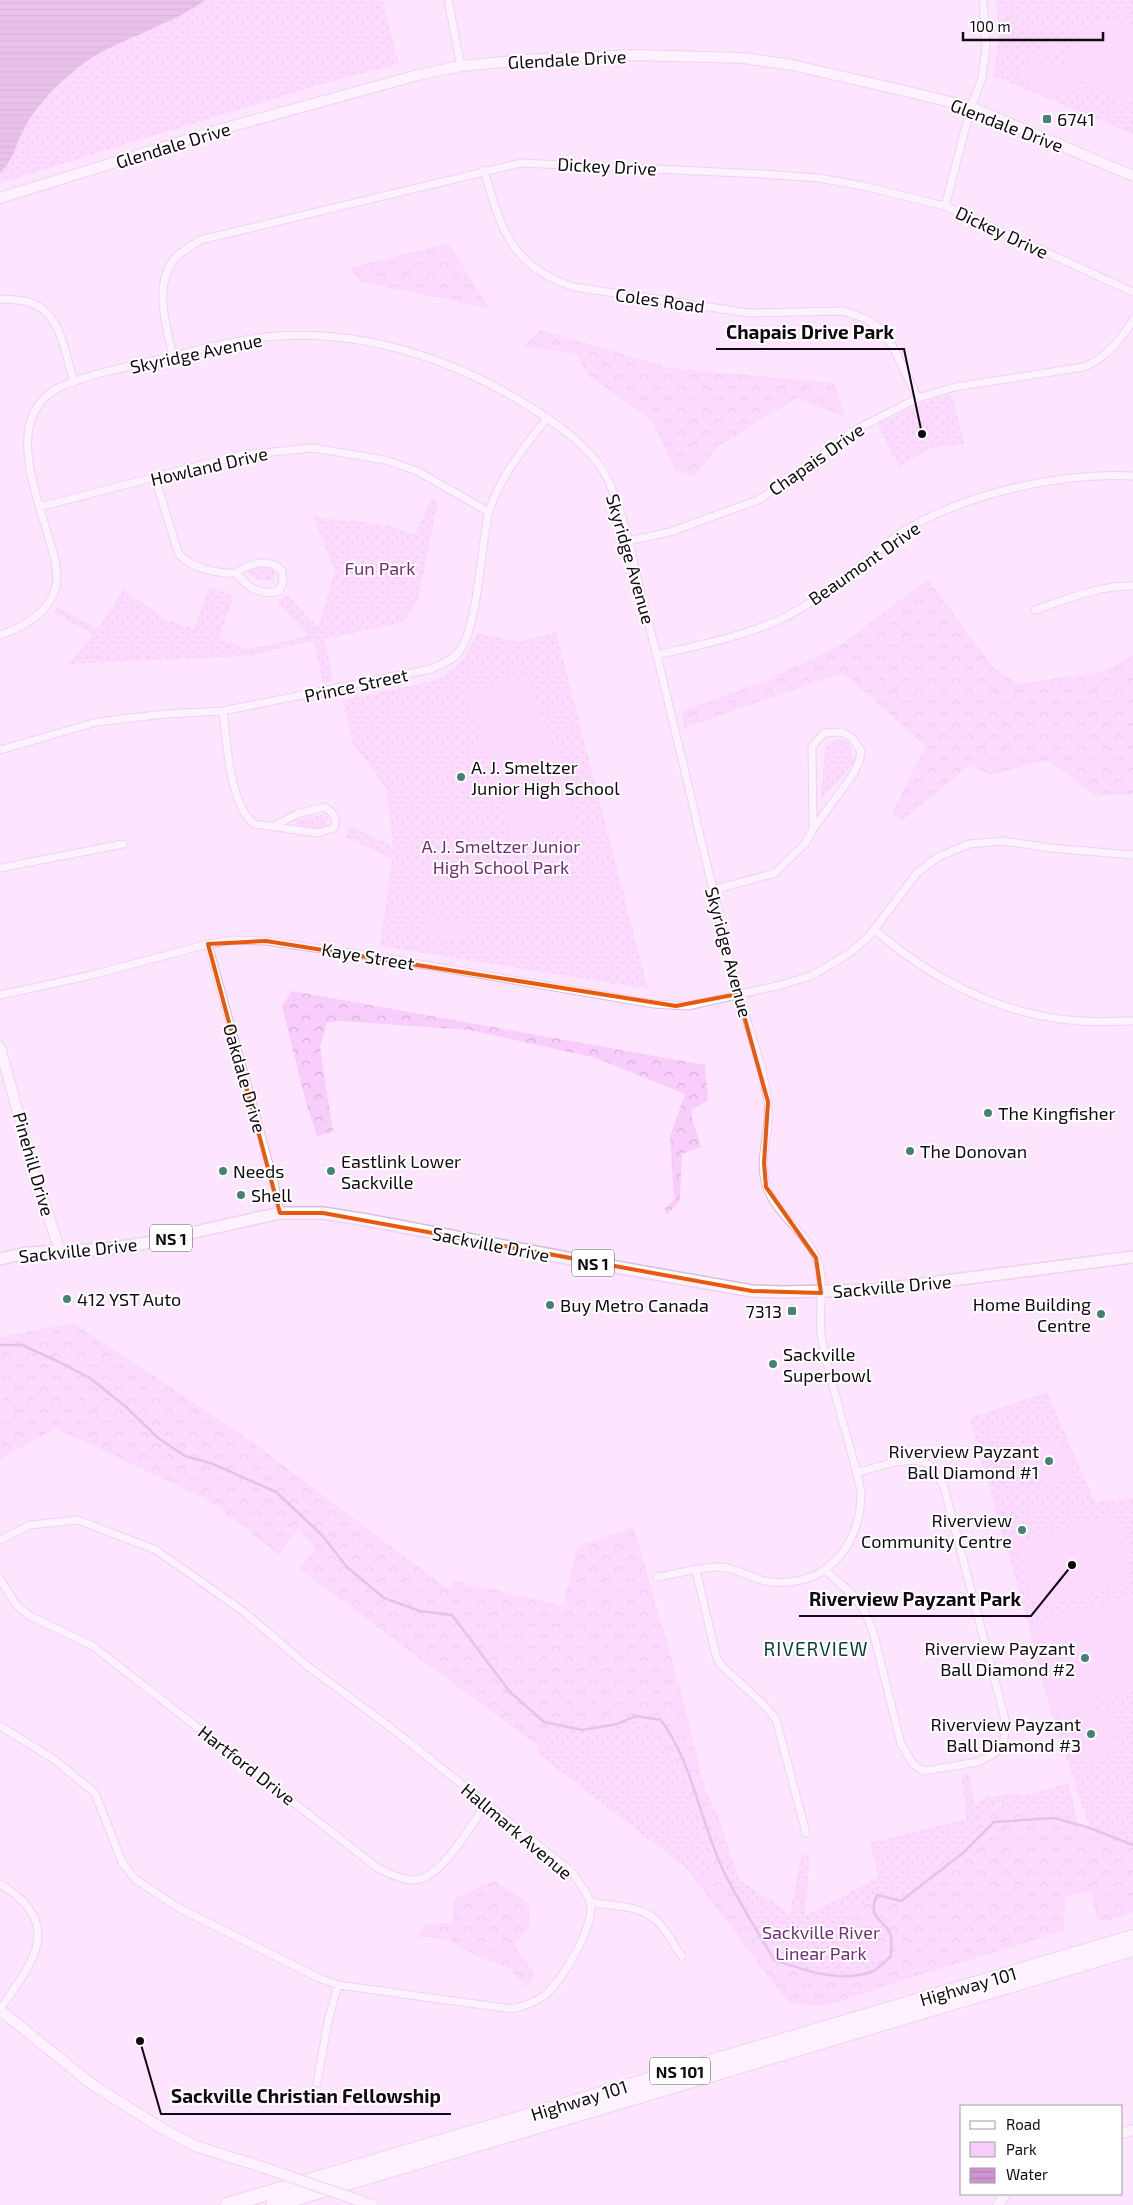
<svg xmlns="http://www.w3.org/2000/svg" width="1133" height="2205" viewBox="0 0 1133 2205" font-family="'Exo 2',sans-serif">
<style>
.green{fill:url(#green-dots)}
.forest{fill:url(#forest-crowns)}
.pitch{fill:#f9cdfb}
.water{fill:url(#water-rules)}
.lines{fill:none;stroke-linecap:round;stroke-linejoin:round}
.stream{stroke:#cf93d1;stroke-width:2.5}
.street-casing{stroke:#d6bed6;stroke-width:9}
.secondary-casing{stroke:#d6bed6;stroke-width:12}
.primary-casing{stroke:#d6bed6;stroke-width:14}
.highway-casing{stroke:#d6bed6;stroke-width:16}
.street{stroke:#fff;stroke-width:7}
.secondary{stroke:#fff;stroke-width:10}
.primary{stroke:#fff;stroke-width:11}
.highway{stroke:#fff;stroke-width:14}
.secondary-bridge-casing{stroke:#d6bed6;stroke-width:12;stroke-linecap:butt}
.secondary-bridge{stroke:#fff;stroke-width:10}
.marked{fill:none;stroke:#e8590c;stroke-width:4;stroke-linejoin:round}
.poi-dot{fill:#428373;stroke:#fff;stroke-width:2}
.labels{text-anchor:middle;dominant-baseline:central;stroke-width:4;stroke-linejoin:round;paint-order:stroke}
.shield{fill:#fff;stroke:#585358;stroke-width:1}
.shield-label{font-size:16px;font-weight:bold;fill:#110911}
.street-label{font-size:18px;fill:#110911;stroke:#fff}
.poi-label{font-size:18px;fill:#110911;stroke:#fff;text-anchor:start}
.park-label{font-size:18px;fill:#722b77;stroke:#fff}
.neighbourhood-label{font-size:19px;letter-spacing:1px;fill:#033f33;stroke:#fff}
.leader{fill:none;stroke:#110911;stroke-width:2}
.callout-dot{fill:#110911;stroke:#fff;stroke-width:2}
.callout-label{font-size:19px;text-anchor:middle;font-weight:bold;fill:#110911;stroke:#fff;stroke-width:4;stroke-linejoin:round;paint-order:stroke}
</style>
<defs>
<pattern id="green-dots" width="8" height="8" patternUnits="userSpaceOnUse" patternTransform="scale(1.25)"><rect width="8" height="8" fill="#f9cdfb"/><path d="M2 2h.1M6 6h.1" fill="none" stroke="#d4afd6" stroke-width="1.8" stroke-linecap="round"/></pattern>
<pattern id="forest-crowns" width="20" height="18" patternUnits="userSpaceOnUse" patternTransform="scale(1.25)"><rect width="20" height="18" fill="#f9cdfb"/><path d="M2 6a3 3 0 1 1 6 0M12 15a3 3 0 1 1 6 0" fill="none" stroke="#d4afd6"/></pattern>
<pattern id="water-rules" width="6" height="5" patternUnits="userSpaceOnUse" patternTransform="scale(1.25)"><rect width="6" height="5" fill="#cf93d1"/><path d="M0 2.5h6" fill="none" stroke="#b17db2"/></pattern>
</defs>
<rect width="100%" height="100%" fill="#fee5ff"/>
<path class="green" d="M205 0H382L399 64 325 83 0 183V173L10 163 25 127 43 102 77 69 113 46 172 20Z
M996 0H1133V134L993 76C998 50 1000 26 996 0Z
M951 394 965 444 932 448 899 467 877 424 927 401Z
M432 499 438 502 418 600 404 622 325 639 333 681 323 683 313 641 248 656 67 664 94 634 53 613 56 607 98 628 124 589 163 618 194 629 209 587 234 596 219 638 248 649 308 636 277 602 286 594 318 628 335 571 313 517 390 525 414 535Z
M256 566H265L275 572 274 579C262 581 253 582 247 571Z
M556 632 648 989 380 946 392 859 345 837 349 826 393 846 386 789 352 742 343 700 429 682C454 673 467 658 477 633L518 642Z
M836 739 849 742 854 762 842 778 821 799 825 747Z
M322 815 329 818 324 828 300 826 293 820Z
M1047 1392 1095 1502 1133 1498V1845L1090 1828 1049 1706 1029 1627 969 1418Z
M563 1717 576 1723 587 1733 599 1734 626 1720 639 1722 654 1732 658 1742 676 1765 685 1785 713 1875 686 1868 535 1752Z
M970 1773 974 1806 988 1797 1010 1794 1026 1795 1069 1783 1079 1830 1056 1820 1022 1814 1014 1806 1001 1803 993 1808 978 1826 969 1844 912 1888 896 1899 864 1904 851 1913 852 1935 871 1944 877 1965 876 1968 839 1976 777 1964 770 1960 755 1939 752 1927 740 1910 727 1880 705 1790 717 1813 739 1879 790 1914 801 1855H810L805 1916 879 1877 870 1843 966 1819 961 1775Z"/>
<path class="forest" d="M448 243 489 308 361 282 349 268Z
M541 330 670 368 835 383 845 417 797 398 719 446 694 477 675 470 652 421 589 376 575 353 523 347Z
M928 579 994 668 1018 684 1099 672 1133 656V794L1096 796 1047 760 990 775 970 765 902 821 892 814 925 746 843 673 684 728 682 711 765 681 841 645Z
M292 991 705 1065 708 1101 692 1109V1118L701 1147 682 1154 680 1201 667 1214 665 1209 674 1200 670 1136 685 1094 596 1058 469 1030 341 1021 327 1023 320 1047 333 1132 317 1136 305 1099 282 1006Z
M73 1323 243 1435 448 1589 454 1580 563 1606 577 1546 634 1527 685 1706 727 1880 740 1910 752 1927 754 1937 770 1960 777 1964 839 1976 876 1968 877 1965 871 1944 852 1935 851 1913 866 1902 896 1899 912 1888 969 1844 978 1826 990 1811 1004 1803 1014 1806 1028 1816 1048 1818 1079 1830 1090 1828 1133 1845V1912L1110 1920H1097L1091 1891 1065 1897 1064 1931 897 1982 826 2006 789 2004 686 1868 713 1874 685 1785 676 1765 658 1742 654 1732 639 1722 623 1720 605 1731 590 1735 576 1723 564 1716 539 1747 299 1569 315 1549 298 1529 279 1555 208 1500 55 1428 0 1460V1337Z
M496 1882 529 1903 530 1925 514 1945 535 1974 526 1987 510 1969 472 1954 449 1940 425 1937 415 1940 426 1925 453 1922V1900L484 1884Z"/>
<path class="pitch" d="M1110 19 1133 24V102L1126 104 1078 75 1066 100 1019 78 1030 54 1074 74 1062 66C1075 42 1081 26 1110 19Z
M1052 37 1065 45 1058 56 1046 49Z
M527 674 577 824 517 844 467 695Z
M429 915 469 921 466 942 426 936Z
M1052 1440 1064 1445 1073 1465 1067 1478C1047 1484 1025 1489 1027 1458L1037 1444Z
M1116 1515 1133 1579 1035 1607 1017 1544Z
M1133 1595V1691L1062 1717 1049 1706 1028 1625Z
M1091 1709C1131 1709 1120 1770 1083 1760 1076 1758 1071 1754 1069 1747 1067 1737 1062 1727 1067 1717Z"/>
<path class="water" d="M0 0H205C166 29 116 38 78 68 58 84 37 105 25 127 16 144 14 160 0 173Z"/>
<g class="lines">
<path class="stream" d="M0 1345H22L57 1361 90 1378 125 1406 158 1438 185 1456 213 1464 276 1492 322 1535 347 1567 384 1598 420 1611 452 1615 510 1692 544 1722 582 1730 617 1724 636 1716 661 1720C693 1764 700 1821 723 1870 738 1901 757 1930 774 1960 805 1970 841 1984 873 1971 879 1968 886 1961 891 1956 891 1950 892 1942 891 1936 885 1918 866 1921 877 1895L901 1901 963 1853 994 1822 1054 1818 1090 1828 1133 1845"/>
<g class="street-casing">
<path id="street" d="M448 0 461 66
M484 170C501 229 511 267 574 287L749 313 844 311 866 319 881 329 893 347 918 398
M945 206 971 107 982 78 986 47 983 0
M0 299C10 300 21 299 31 303 61 313 66 356 74 383
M173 356C166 326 152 282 177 256 184 250 193 245 200 240L521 163 763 174 819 178 863 186 945 206 1133 292
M155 478 178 552C187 568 220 574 236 573 248 588 260 596 279 591L283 582 282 571C269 557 250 563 236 573
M39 507 241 455 313 448 385 460 417 471 489 512
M628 541 670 532 758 500 801 472 851 432 918 398 955 387 1084 367C1105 358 1121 340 1133 320
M1035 610C1068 599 1099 585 1133 586
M0 635C21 628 43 617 53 595 59 583 57 569 54 557 42 505 0 422 56 389 88 373 135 366 169 357 201 349 232 341 265 337 360 327 456 359 535 410 561 427 591 448 606 476 625 514 632 558 642 598 668 696 690 795 714 894 722 929 730 964 740 999 750 1033 764 1067 768 1103 771 1129 759 1155 765 1181 772 1213 807 1231 818 1262 826 1287 817 1315 822 1340 832 1391 850 1441 861 1492 861 1544 828 1587 772 1582 754 1581 739 1568 721 1567 700 1566 678 1574 657 1577
M657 655C699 645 742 637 781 619 816 603 847 575 877 552 887 544 896 535 907 529 968 493 1062 472 1133 476
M223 711C227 743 229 803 254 824L318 833 334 828C338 818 333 812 324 807L297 814 274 826
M0 750 97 722 165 714 223 711 431 669C438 665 449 662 455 656 479 635 480 545 489 512 499 478 525 446 547 418
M0 868 123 844
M713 890 775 873 805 844 813 829 854 773 860 758 861 751 853 739 842 732 824 733 812 747 813 829
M875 930C932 980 1003 1016 1080 1021 1097 1022 1115 1021 1133 1021
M208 944 274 1182 280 1213
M0 995 92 975 208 944 232 940 266 941 390 959 654 1004 688 1006 785 984 813 975 850 953 870 935 917 873 938 857 969 844 1002 841 1051 848 1133 855
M0 1540 30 1525 78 1520 156 1550 244 1612 310 1668 386 1724 572 1872C578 1881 587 1892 590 1902 597 1923 561 1983 544 1996 534 2003 523 2006 512 2009L338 1985 319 1978 177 1907 135 1879 122 1862 95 1793 55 1760 0 1726
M696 1570 716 1656 721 1665 766 1707 776 1719 806 1833
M826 1571 851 1593 864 1610 873 1631 901 1744 914 1765 924 1771 978 1762 995 1753 1004 1740 1006 1723 944 1487C940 1479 936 1471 929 1465 914 1453 874 1468 857 1473
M0 1579 17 1606 30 1616 93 1646 379 1869C391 1874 407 1883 420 1879 444 1873 472 1824 486 1804
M0 1884C65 1923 34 1961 0 2009
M591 1902C614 1907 639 1904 657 1921 667 1930 674 1946 682 1956
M317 2083 328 2021 338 1985"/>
</g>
<g class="secondary-casing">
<path id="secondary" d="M0 198 222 129 418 75 461 66 523 60 633 55 744 58 792 65 901 90 971 107 1133 176
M0 1047 35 1175 60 1251
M0 2010 93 2085 158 2126 195 2146 259 2166
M1122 2133 1133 2130
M998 2205 1005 2194"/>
</g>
<g class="primary-casing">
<path id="primary" d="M0 1259 27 1253 107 1249 146 1243 280 1213H323L367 1220 599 1264 752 1291 782 1292 875 1290 1133 1257"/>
</g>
<g class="highway-casing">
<path id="highway" d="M227 2205 1133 1937
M273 2205 1133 1949"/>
</g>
<use href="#street" class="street"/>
<use href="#secondary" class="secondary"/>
<use href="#primary" class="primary"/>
<use href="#highway" class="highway"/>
<g class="secondary-bridge-casing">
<path id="secondary-bridge" d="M259 2166 372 2205"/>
</g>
<use href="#secondary-bridge" class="secondary-bridge"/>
</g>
<path d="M0 0H1133V2205H0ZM266 941 676 1006 738 994 768 1102 764 1163 766 1187 816 1258 821 1293 752 1291 323 1213H280L208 944Z" fill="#fee5ff" fill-opacity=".55" fill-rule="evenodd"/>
<path class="marked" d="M266 941 676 1006 738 994 768 1102 764 1163 766 1187 816 1258 821 1293 752 1291 323 1213H280L208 944Z"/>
<g class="poi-dot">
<rect x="1042" y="114" width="10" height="10" rx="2.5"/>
<circle cx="461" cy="777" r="5"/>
<circle cx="988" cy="1113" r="5"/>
<circle cx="910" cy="1151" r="5"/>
<circle cx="223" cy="1171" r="5"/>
<circle cx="331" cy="1171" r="5"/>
<circle cx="241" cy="1195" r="5"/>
<circle cx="67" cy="1299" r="5"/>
<circle cx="550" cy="1305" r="5"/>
<rect x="787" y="1306" width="10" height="10" rx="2.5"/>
<circle cx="1101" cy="1314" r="5"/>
<circle cx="773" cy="1364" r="5"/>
<circle cx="1049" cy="1461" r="5"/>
<circle cx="1022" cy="1530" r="5"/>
<circle cx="1085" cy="1658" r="5"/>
<circle cx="1091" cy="1734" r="5"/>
</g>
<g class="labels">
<g class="shield">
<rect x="150" y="1224.5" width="42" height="27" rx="4"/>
<rect x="572" y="1249.5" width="42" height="27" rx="4"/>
<rect x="650" y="2057.5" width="60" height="27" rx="4"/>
</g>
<g class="shield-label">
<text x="171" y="1238">NS 1</text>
<text x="593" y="1263">NS 1</text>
<text x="680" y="2071">NS 101</text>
</g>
<g class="street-label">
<text transform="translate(567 59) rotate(-3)">Glendale Drive</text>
<text transform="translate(1007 125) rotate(21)">Glendale Drive</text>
<text transform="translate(173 145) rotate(-17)">Glendale Drive</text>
<text transform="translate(607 166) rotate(3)">Dickey Drive</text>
<text transform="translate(1002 232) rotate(25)">Dickey Drive</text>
<text transform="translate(660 300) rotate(8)">Coles Road</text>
<text transform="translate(196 353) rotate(-12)">Skyridge Avenue</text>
<text transform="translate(816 459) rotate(-35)">Chapais Drive</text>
<text transform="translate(209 466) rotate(-13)">Howland Drive</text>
<text transform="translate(631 559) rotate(74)">Skyridge Avenue</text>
<text transform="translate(864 563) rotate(-35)">Beaumont Drive</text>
<text transform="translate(356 685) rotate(-12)">Prince Street</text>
<text transform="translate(729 952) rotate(75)">Skyridge Avenue</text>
<text transform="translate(368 956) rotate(9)">Kaye Street</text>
<text transform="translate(245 1078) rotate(74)">Oakdale Drive</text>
<text transform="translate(34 1164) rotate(74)">Pinehill Drive</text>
<text transform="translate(491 1244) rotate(11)">Sackville Drive</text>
<text transform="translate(78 1250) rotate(-6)">Sackville Drive</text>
<text transform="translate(892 1286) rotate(-5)">Sackville Drive</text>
<text transform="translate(247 1765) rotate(38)">Hartford Drive</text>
<text transform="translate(517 1831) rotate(40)">Hallmark Avenue</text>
<text transform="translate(968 1986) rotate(-16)">Highway 101</text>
<text transform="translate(579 2100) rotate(-17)">Highway 101</text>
</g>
<g class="poi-label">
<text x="1057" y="119">6741</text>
<text x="471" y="767">A. J. Smeltzer<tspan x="471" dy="21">Junior High School</tspan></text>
<text x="998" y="1113">The Kingfisher</text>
<text x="920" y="1151">The Donovan</text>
<text x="341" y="1161">Eastlink Lower<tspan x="341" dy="21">Sackville</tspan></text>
<text x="233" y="1171">Needs</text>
<text x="251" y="1195">Shell</text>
<text x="77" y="1299">412 YST Auto</text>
<text x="1091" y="1304" text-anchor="end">Home Building<tspan x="1091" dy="21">Centre</tspan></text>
<text x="560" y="1305">Buy Metro Canada</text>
<text x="782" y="1311" text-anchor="end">7313</text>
<text x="783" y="1354">Sackville<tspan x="783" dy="21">Superbowl</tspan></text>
<text x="1039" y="1451" text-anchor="end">Riverview Payzant<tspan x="1039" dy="21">Ball Diamond #1</tspan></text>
<text x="1012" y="1520" text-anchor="end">Riverview<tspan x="1012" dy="21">Community Centre</tspan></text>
<text x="1075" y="1648" text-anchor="end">Riverview Payzant<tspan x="1075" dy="21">Ball Diamond #2</tspan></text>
<text x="1081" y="1724" text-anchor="end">Riverview Payzant<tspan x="1081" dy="21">Ball Diamond #3</tspan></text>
</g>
<g class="park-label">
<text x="380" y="568">Fun Park</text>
<text x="501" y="846">A. J. Smeltzer Junior<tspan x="501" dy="21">High School Park</tspan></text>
<text x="821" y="1932">Sackville River<tspan x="821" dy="21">Linear Park</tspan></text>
</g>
<g class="neighbourhood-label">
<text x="816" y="1648">RIVERVIEW</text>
</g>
</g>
<path class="leader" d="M922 434L904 349H716M1072 1565L1031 1616H799M140 2041L161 2114H451"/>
<g class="callout-dot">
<circle cx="922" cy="434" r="5"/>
<circle cx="1072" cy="1565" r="5"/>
<circle cx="140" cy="2041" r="5"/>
</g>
<g class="callout-label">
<text x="810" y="339">Chapais Drive Park</text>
<text x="915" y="1606">Riverview Payzant Park</text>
<text x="306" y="2103">Sackville Christian Fellowship</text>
</g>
<rect x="960" y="2105" width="162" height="90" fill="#ffffff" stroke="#a09da0"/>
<rect x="970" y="2121" width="25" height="8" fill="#ffffff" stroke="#a09da0"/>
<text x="1006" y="2130" font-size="15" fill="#110911">Road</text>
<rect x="970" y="2142" width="25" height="15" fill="#f9cdfb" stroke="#a09da0"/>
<text x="1006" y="2155" font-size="15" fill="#110911">Park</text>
<rect x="970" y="2168" width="25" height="15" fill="url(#water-rules)" stroke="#a09da0"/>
<text x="1006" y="2180" font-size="15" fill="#110911">Water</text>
<path d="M963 32v8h140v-8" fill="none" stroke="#110911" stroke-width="2.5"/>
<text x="970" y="32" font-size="15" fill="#110911" stroke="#ffffff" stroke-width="4" paint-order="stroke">100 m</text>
</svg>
